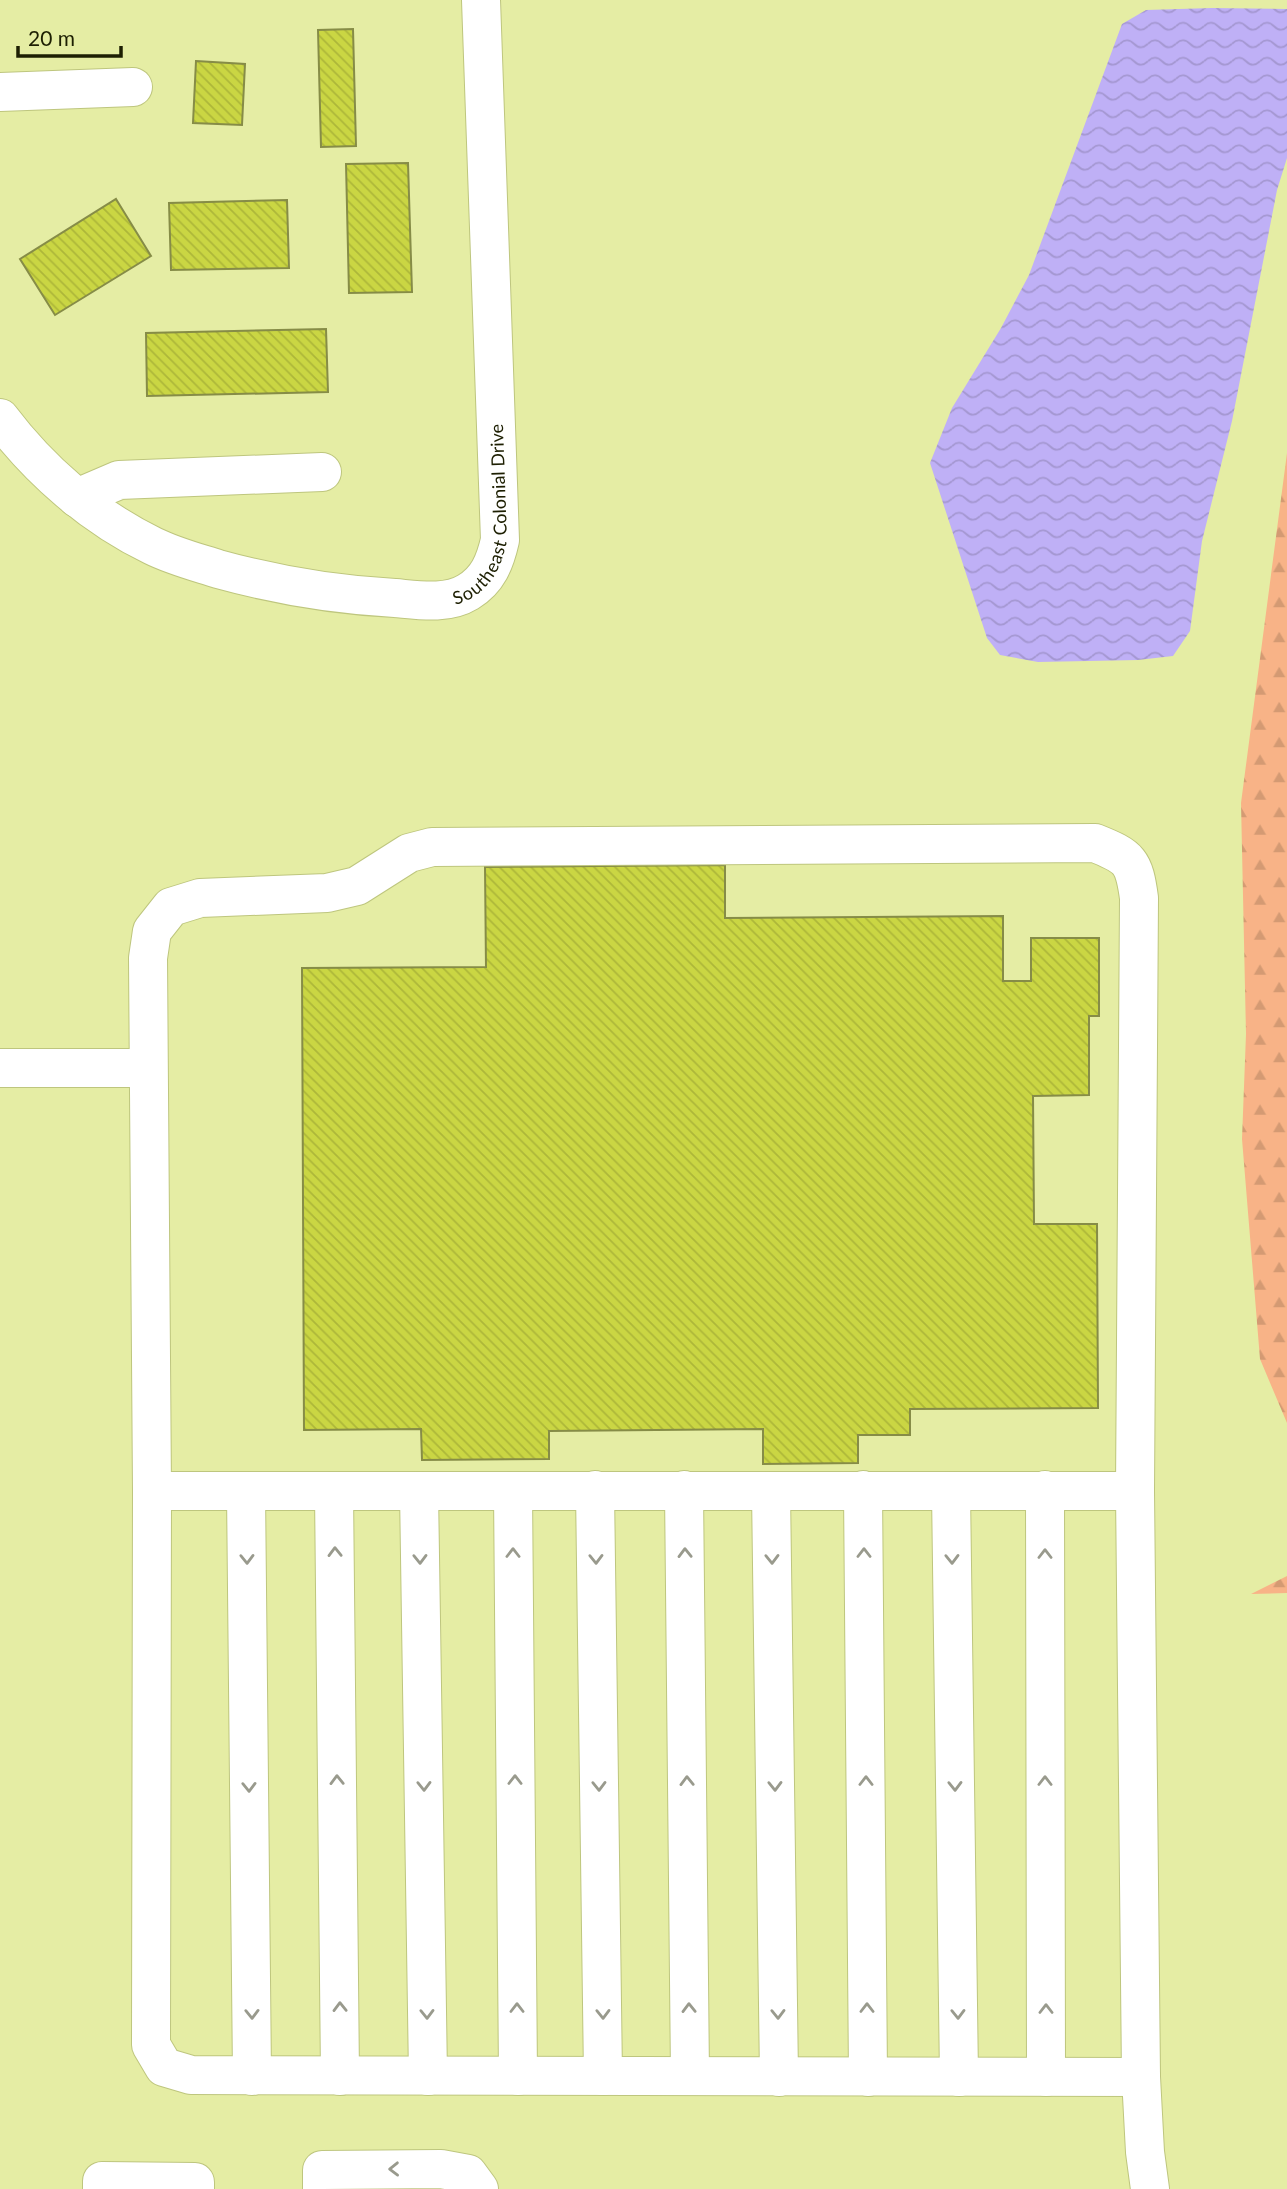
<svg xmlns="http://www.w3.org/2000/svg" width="1287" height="2189" viewBox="0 0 1287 2189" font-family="Lato,sans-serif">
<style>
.forest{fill:url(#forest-firs)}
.water{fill:url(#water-waves)}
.building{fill:url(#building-back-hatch);stroke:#868c47;stroke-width:2}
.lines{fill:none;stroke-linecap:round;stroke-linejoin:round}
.minor-casing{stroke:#bec67e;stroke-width:40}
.minor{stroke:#fff;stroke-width:38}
.oneway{stroke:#999a8d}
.labels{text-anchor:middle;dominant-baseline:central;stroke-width:6;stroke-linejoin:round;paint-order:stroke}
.street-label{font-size:18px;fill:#1d1f02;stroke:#e5eda4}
</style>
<defs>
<pattern id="forest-firs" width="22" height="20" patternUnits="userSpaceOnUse" patternTransform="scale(1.75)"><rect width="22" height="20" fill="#f8b387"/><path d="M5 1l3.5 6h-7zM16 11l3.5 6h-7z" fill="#d49a73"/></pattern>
<pattern id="water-waves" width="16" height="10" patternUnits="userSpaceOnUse" patternTransform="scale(1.75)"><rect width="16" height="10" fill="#bfb0f6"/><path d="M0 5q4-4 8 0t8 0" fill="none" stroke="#a497d1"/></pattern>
<pattern id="building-back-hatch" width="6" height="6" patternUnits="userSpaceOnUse" patternTransform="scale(1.75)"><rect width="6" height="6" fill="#cad643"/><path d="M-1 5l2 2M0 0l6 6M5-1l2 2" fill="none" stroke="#adb739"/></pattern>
</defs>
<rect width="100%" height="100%" fill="#e5eda4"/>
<path class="forest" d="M1287 453V1423L1260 1359 1242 1139 1246 1034 1241 803Z
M1287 1576V1593L1251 1594Z"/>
<path class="water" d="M1212 8 1287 9V158L1277 190 1232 421 1202 541 1190 631 1173 656 1138 660 1038 662 1000 655 987 638 930 463 952 408 1001 328 1029 275 1122 24 1146 10Z"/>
<path class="building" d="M353 29 356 146 321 147 318 30Z
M196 61 245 64 242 125 193 123Z
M408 163 412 292 349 293 346 164Z
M116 199 151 256 55 315 20 259Z
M287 200 289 268 171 270 169 203Z
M326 329 328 392 147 396 146 333Z
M725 865V918L1003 916V981H1031V938H1099V1016H1089V1095L1033 1096 1034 1224H1097L1098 1408 910 1409V1435H858V1463L763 1464V1429L549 1431V1459L422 1460 421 1429 304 1430 302 968 486 967 485 867Z"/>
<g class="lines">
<g class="minor-casing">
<g id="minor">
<path d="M0 92 133 87"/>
<path id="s1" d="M0 418C40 471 93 517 153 546 173 556 196 562 218 569 276 585 334 595 395 598 418 600 447 605 468 592 488 580 495 562 500 540L481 0"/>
<path d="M77 498 119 480 322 472"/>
<path d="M0 1068H148"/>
<path d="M595 1490 603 2076"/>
<path d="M684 1490 690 2076"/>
<path d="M863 1490 868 2077"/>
<path d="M1045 1490 1046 2077"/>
<path d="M152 1491H1135L1141 2077 1145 2152 1150 2189"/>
<path d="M246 1491 252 2076"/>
<path d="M334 1491 340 2076"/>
<path d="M419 1491 428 2076"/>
<path d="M513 1491 518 2076"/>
<path d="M771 1491 779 2077"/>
<path d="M951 1491 959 2077"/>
<path d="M1135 1491 1139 898C1134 861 1130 857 1095 843L432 847 409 853 357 886 327 893 200 898 171 907 152 931 148 958 152 1491 151 2045 164 2067 191 2075 1141 2077"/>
<path d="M102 2189V2181L195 2182V2189"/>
<path d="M322 2189V2170L441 2169 468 2174 479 2189"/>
</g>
</g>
<use href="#minor" class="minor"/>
</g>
<defs><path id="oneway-chevron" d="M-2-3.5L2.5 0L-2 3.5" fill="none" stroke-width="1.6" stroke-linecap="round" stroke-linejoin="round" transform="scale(1.75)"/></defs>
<g class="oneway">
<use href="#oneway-chevron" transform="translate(335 1552) rotate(-91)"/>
<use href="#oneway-chevron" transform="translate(513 1553) rotate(-90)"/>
<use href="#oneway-chevron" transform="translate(685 1553) rotate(-91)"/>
<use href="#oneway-chevron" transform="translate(864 1553) rotate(-90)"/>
<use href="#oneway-chevron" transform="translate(1045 1554) rotate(-90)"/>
<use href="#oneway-chevron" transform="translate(247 1559) rotate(89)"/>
<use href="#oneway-chevron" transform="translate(420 1559) rotate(89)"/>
<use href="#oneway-chevron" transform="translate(596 1559) rotate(89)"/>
<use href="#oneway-chevron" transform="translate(772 1559) rotate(89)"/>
<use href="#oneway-chevron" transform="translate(952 1559) rotate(89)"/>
<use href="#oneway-chevron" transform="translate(337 1780) rotate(-91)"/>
<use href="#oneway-chevron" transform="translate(515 1780) rotate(-90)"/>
<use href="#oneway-chevron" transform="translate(687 1781) rotate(-91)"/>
<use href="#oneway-chevron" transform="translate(866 1781) rotate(-90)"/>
<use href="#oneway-chevron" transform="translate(1045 1781) rotate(-90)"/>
<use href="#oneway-chevron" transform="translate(424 1786) rotate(89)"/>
<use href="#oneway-chevron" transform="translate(599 1786) rotate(89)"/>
<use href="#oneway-chevron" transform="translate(775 1786) rotate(89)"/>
<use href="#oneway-chevron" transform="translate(955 1786) rotate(89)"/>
<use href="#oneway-chevron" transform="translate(249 1787) rotate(89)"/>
<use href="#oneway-chevron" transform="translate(340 2007) rotate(-91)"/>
<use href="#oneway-chevron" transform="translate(517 2008) rotate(-90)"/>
<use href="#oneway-chevron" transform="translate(689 2008) rotate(-91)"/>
<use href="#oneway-chevron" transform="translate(867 2008) rotate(-90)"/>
<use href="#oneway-chevron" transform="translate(1046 2009) rotate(-90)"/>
<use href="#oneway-chevron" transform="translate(252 2014) rotate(89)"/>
<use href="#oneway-chevron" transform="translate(427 2014) rotate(89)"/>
<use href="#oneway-chevron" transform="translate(603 2014) rotate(89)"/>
<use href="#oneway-chevron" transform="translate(778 2014) rotate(89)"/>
<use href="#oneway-chevron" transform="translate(958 2014) rotate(89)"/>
<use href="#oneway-chevron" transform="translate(394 2169) rotate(179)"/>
</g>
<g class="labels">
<g class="street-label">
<text stroke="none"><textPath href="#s1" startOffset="606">Southeast Colonial Drive</textPath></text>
</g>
</g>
<path d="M18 46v10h103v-10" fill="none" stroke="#1d1f02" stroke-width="3.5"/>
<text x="28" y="46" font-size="21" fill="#1d1f02" stroke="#e5eda4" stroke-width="5" paint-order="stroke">20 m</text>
</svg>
